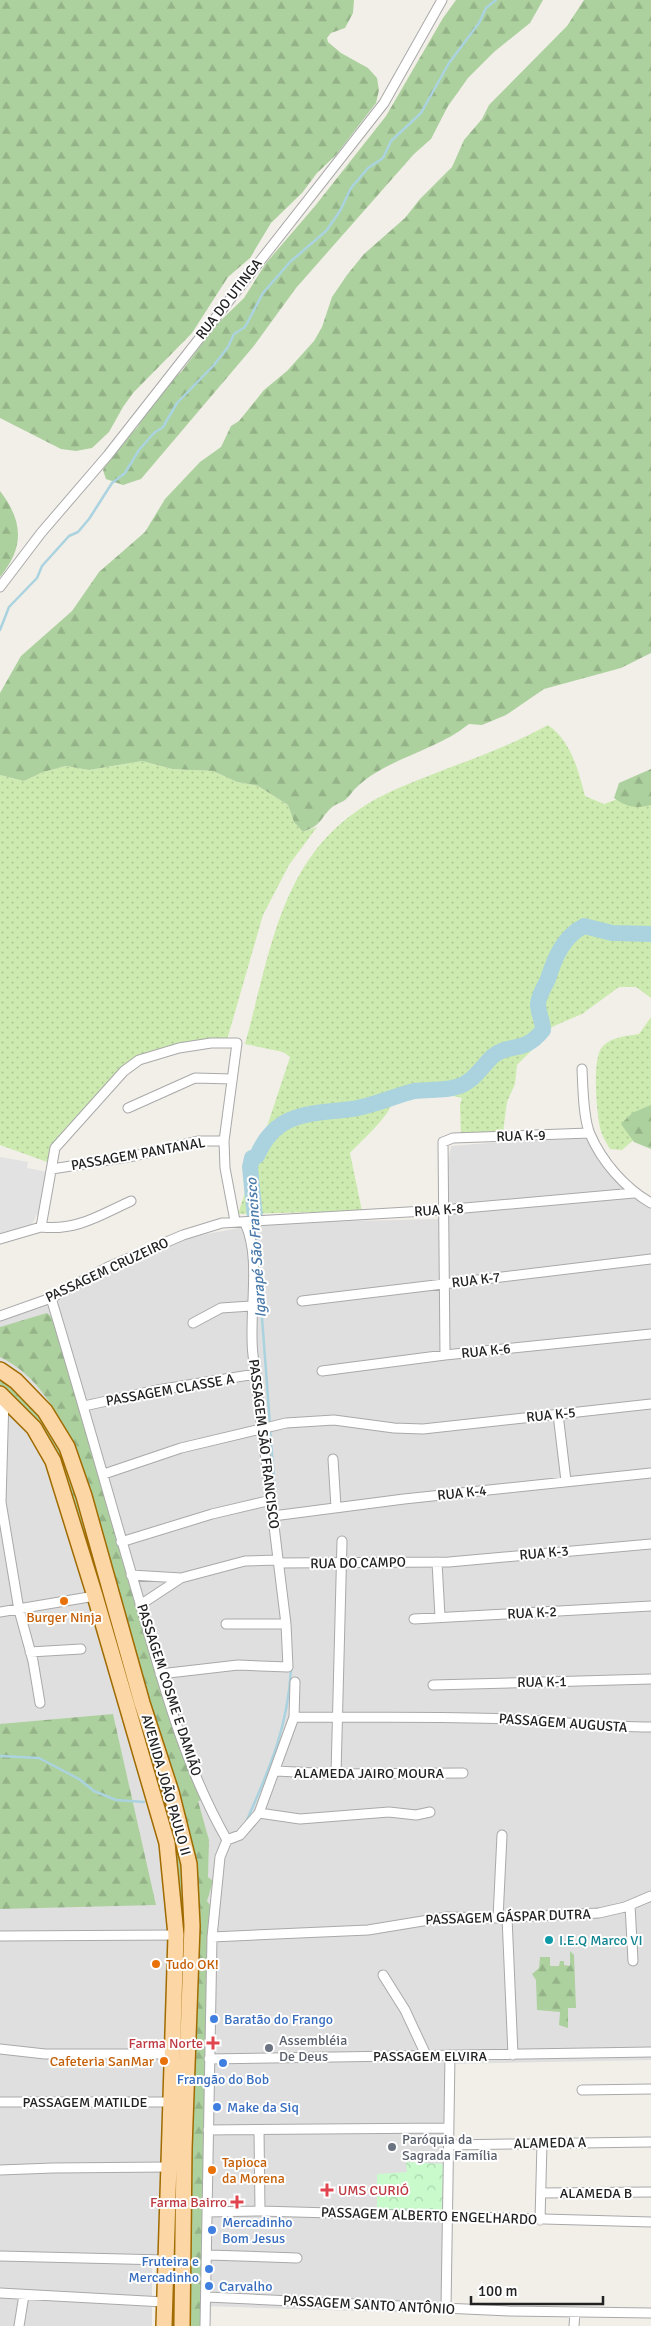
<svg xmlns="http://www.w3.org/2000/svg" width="651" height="2326" viewBox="0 0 651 2326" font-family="Signika,sans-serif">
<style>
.residential{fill:#e0dfdf}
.grass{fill:url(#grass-dots)}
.forest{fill:url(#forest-firs)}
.park{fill:url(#park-crowns)}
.parking{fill:#e2e2e2}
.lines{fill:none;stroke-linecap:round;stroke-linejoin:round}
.stream{stroke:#aad3df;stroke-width:2.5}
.river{stroke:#aad3df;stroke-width:16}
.minor-casing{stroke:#a9a9a9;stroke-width:11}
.primary-casing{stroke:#a06b00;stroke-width:18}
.minor{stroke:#fff;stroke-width:9}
.primary{stroke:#fcd6a4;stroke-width:15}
.food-dot{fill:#e8710a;stroke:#fff;stroke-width:2}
.culture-dot{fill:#0f9aa8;stroke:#fff;stroke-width:2}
.shop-dot{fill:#3f7fe0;stroke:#fff;stroke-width:2}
.health-dot{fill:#e0444e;stroke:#fff;stroke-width:2}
.worship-dot{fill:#6b7280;stroke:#fff;stroke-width:2}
.labels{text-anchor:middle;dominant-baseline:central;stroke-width:4;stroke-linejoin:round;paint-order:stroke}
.street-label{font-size:14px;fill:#222;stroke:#fff}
.food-label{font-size:14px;fill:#c56008;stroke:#fff;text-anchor:start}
.culture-label{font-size:14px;fill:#0d838f;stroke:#fff;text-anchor:start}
.shop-label{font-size:14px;fill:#366cbe;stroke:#fff;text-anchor:start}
.worship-label{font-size:14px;fill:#5b616d;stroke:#fff;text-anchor:start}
.health-label{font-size:14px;fill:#be3a42;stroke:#fff;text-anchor:end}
.water-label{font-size:15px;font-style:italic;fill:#4a7aab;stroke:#fff}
</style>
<defs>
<pattern id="grass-dots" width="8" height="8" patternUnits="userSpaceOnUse" patternTransform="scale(1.25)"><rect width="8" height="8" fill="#cdebb0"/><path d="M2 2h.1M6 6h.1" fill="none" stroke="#b0c997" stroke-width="1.8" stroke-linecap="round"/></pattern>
<pattern id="forest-firs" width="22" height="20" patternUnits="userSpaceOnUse" patternTransform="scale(1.25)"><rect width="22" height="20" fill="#add19e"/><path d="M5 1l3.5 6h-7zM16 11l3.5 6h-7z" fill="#95b388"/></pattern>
<pattern id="park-crowns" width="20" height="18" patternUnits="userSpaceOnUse" patternTransform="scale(1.25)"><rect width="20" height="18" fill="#c8facc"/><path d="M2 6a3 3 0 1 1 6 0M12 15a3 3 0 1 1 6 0" fill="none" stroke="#acd6af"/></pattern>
</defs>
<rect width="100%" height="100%" fill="#f2efe9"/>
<path class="residential" d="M589 1135 608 1164 651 1202V2060L452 2064 448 2314 204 2306 202 2268 152 2267V2326H0V1316L36 1306 156 1243 267 1223 438 1219 451 1146Z"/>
<path class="grass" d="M548 725C571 741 578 769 585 796L604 804 637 792 651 790V998L636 987H619L582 1014 554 1026 544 1033 540 1042 517 1065 515 1084 507 1102 503 1132 461 1136 460 1104 462 1098C434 1091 424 1089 394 1096 393 1114 363 1139 350 1153L362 1211 238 1214 290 1057 283 1052 245 1044C275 936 283 836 401 787 450 766 501 751 548 725Z
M142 761 172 769 213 771 237 782 258 786 288 805 294 822 303 832 317 827 289 865 263 915 227 1040 134 1062 57 1139 50 1163 0 1145V775L24 781 43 772 66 766 89 770Z
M651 1017V1125L622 1150 610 1149C606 1142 602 1136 600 1128 597 1113 591 1057 603 1046 612 1037 626 1036 639 1034Z"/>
<path class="forest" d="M0 0H354L353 13 345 28 331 33 327 38 328 42 341 53 368 68 377 78 379 90 376 103 336 155 317 173 302 193 271 223 250 258 228 277 192 333 133 393 123 407 109 432 92 448 76 451 61 449 0 418Z
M456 0H543L530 23 494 52 468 78 448 106 431 139 414 154 296 288 253 347 141 479 123 485 106 479 103 470 116 447 137 428 157 394 182 371 214 327 244 298 266 263 315 206 386 116 443 18Z
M584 0H651V653L621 668 544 689 506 715 482 725 469 724C436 751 390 757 358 786 353 790 350 796 345 800 341 803 335 804 331 808 318 821 323 824 303 832L294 822 288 805 258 786 237 782 213 771 172 769 142 761 89 770 66 766 43 772 24 781 0 775V693L21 656 72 611 99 572 145 532 165 499 200 462 221 447 231 426 239 421 264 390 287 371 314 341 322 327 332 297 347 275 364 254 405 218 420 199 452 167 464 140 482 119 489 105 567 26Z
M0 491C23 521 25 547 0 577Z
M651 769V805C635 809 627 807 614 798L619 783Z
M651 1105V1149L634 1142 621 1124 632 1113Z
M47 1313 56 1321 203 1800 198 1801 209 1840 208 1877 213 1881 207 1901 212 1908 201 2326H186L197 1933 165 1758 74 1445C56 1410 37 1375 0 1357V1327Z
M0 1377C30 1402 47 1425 64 1460L171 1816 185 1890 184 1944 173 2326H169L181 1944 179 1875 164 1804 58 1460 0 1389Z
M113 1714 156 1905 0 1909V1724Z
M570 1951 574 1955 576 2008H568V2028L559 2025 560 2012 537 2010 536 1980 532 1974 539 1968 540 1957H550V1966H559L560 1961H564V1965L570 1966Z"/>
<path class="park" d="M406 2162 445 2164V2215L377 2211V2174L407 2172Z"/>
<path class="parking" d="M0 1157 28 1162 27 1168 48 1172 39 1216 36 1215 34 1221 26 1229 0 1236Z"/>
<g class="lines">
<path class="stream" d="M0 630 9 607 37 578 42 566 69 536 78 532 89 519 112 483 125 473 139 450 154 433 163 427 177 403 214 365 228 347 234 334 245 327 263 293 290 262 326 231 340 211 351 188 368 168 383 158 391 141 421 113 449 63 479 23 486 8 496 0
M255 1223 270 1425
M270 1430 278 1527
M0 1756 39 1758 79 1779 94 1791 116 1800 144 1802
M247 1820C270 1768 288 1726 291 1669"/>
<path class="river" d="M255 1218 250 1167 252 1158 257 1156C276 1111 311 1114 352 1109 373 1106 394 1096 414 1091 428 1089 443 1091 456 1087 473 1083 482 1066 493 1056 510 1042 523 1055 543 1030 543 1021 538 1013 538 1004 539 994 544 988 548 979 555 957 563 937 584 926L612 933 651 934"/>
<g class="minor-casing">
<path id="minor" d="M0 587 41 533 108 455 384 103 442 0
M582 1069C583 1087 583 1118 590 1134 602 1162 625 1188 651 1203
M128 1108 195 1078 232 1079
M52 1169 134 1156 198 1141H224
M41 1227C77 1231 100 1215 131 1201
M0 1239 41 1227 55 1148 124 1071 139 1060 179 1048 211 1043H237L224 1141 225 1168 235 1221
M51 1298C82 1400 110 1501 140 1603 163 1684 185 1767 227 1840L220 1857 212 1937 205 2326
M302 1301 651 1259
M0 1316 51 1298 108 1267 183 1235 222 1223 442 1210 634 1193
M193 1323 221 1308 251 1306
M445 1355 443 1142 453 1138 589 1133
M322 1371 445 1355 651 1334
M4 1397 1 1502 19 1610 33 1661 40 1703
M84 1406 157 1390 256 1374
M558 1414 566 1481
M333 1459 336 1507
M104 1474 181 1448 286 1423 334 1420 394 1428 423 1429 651 1404
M273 1516 404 1499 651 1473
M121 1542 212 1514 271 1500
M437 1562 440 1617
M278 1563 449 1562 651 1544
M131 1575 181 1578 245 1561 278 1560
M140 1605 181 1578
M0 1612 95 1596
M414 1619 651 1606
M226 1624H286
M30 1652 81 1649
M160 1674 238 1665 288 1667 286 1624C275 1534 264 1444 253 1355 248 1315 262 1259 245 1223
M433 1685 651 1679
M294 1717C365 1718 436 1716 507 1719 555 1721 603 1727 651 1727
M276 1771 336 1774 463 1773
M336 1774 342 1541
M259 1813 300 1819 389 1812 416 1815 430 1812
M227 1840 240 1835 259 1813 294 1717 295 1682
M630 1905 633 1961
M507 1917 513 2055
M498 1918 502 1835
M0 1936 176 1935
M212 1937 368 1930 447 1917 498 1918 599 1913 625 1907 651 1896
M383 1975 405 2010 426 2055
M0 2049 45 2054H172
M209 2059 651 2052
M582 2090 651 2089
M0 2102H170
M208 2130 449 2128
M259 2130 260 2211
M449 2145 651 2142
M0 2170 53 2168 167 2167
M541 2193 651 2192
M207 2212 260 2211 651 2222
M540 2220 542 2143
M208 2255 297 2258
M0 2256 165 2260
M0 2293 164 2302
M207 2297 509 2311 651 2313
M446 2308 450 2055
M19 2326 24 2295
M574 2326 575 2313"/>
</g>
<g class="primary-casing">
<path id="primary" d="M0 1370 16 1381 45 1411 67 1447 84 1496 142 1703 171 1792 189 1864 192 1926 184 2149 182 2326
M0 1394 34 1428 53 1461 95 1596 167 1843 176 1935 164 2326"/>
</g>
<use href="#minor" class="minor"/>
<use href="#primary" class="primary"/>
</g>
<g class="food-dot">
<circle cx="64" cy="1601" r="5"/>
<circle cx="156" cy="1964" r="5"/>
<circle cx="164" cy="2061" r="5"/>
<circle cx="212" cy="2170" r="5"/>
</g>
<circle class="culture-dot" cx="549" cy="1940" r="5"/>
<g class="shop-dot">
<circle cx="214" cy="2019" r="5"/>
<circle cx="223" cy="2063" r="5"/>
<circle cx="217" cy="2107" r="5"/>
<circle cx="212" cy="2230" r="5"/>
<circle cx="209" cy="2269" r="5"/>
<circle cx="209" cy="2286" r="5"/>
</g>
<g class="health-dot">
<path d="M210.5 2035.5h5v5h5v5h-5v5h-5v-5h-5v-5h5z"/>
<path d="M324.5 2182.5h5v5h5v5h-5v5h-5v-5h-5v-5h5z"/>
<path d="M234.5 2194.5h5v5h5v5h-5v5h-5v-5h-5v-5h5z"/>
</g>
<g class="worship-dot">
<circle cx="269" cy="2048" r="5"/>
<circle cx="392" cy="2147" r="5"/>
</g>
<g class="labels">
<g class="street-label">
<text transform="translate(229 299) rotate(-52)">RUA DO UTINGA</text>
<text transform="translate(521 1136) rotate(-2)">RUA K-9</text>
<text transform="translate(138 1154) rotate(-10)">PASSAGEM PANTANAL</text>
<text transform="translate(439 1210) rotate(-4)">RUA K-8</text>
<text transform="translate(107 1270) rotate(-25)">PASSAGEM CRUZEIRO</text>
<text transform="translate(476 1280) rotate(-7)">RUA K-7</text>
<text transform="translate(486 1351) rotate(-6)">RUA K-6</text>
<text transform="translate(170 1390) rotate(-10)">PASSAGEM CLASSE A</text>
<text transform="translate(551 1415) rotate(-6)">RUA K-5</text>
<text transform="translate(264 1444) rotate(83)">PASSAGEM SÃO FRANCISCO</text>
<text transform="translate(462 1493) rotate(-6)">RUA K-4</text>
<text transform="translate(544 1553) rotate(-5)">RUA K-3</text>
<text transform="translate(358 1563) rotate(-1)">RUA DO CAMPO</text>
<text transform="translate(532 1613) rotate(-3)">RUA K-2</text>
<text transform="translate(542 1682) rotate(-1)">RUA K-1</text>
<text transform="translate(169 1690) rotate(72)">PASSAGEM COSME E DAMIÃO</text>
<text transform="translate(563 1723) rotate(4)">PASSAGEM AUGUSTA</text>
<text x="369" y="1773">ALAMEDA JAIRO MOURA</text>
<text transform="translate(166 1785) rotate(74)">AVENIDA JOÃO PAULO II</text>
<text transform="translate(508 1917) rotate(-2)">PASSAGEM GÁSPAR DUTRA</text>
<text x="430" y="2056">PASSAGEM ELVIRA</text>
<text x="85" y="2102">PASSAGEM MATILDE</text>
<text transform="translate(550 2143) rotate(-1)">ALAMEDA A</text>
<text x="596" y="2193">ALAMEDA B</text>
<text transform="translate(429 2216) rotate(2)">PASSAGEM ALBERTO ENGELHARDO</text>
<text transform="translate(369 2305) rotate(3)">PASSAGEM SANTO ANTÔNIO</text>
</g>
<g class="food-label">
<text x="64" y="1617" text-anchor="middle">Burger Ninja</text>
<text x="166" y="1964">Tudo OK!</text>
<text x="154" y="2061" text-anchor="end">Cafeteria SanMar</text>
<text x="222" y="2162">Tapioca<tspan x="222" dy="16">da Morena</tspan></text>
</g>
<g class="culture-label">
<text x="559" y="1940">I.E.Q Marco VI</text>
</g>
<g class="shop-label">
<text x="224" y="2019">Baratão do Frango</text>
<text x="223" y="2079" text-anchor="middle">Frangão do Bob</text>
<text x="227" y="2107">Make da Siq</text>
<text x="222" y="2222">Mercadinho<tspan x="222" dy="16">Bom Jesus</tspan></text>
<text x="199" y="2261" text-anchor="end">Fruteira e<tspan x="199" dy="16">Mercadinho</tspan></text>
<text x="219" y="2286">Carvalho</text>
</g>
<g class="worship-label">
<text x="279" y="2040">Assembléia<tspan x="279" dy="16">De Deus</tspan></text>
<text x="402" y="2139">Paróquia da<tspan x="402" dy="16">Sagrada Família</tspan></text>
</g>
<g class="health-label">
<text x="203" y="2043">Farma Norte</text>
<text x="338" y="2190" text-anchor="start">UMS CURIÓ</text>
<text x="227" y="2202">Farma Bairro</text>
</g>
<g class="water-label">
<text transform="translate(256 1248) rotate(-94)">Igarapé São Francisco</text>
</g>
</g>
<path d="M471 2296v8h132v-8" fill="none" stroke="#222222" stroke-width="2.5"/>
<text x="478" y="2296" font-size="15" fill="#222222" stroke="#ffffff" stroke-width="4" paint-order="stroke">100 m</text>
</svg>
